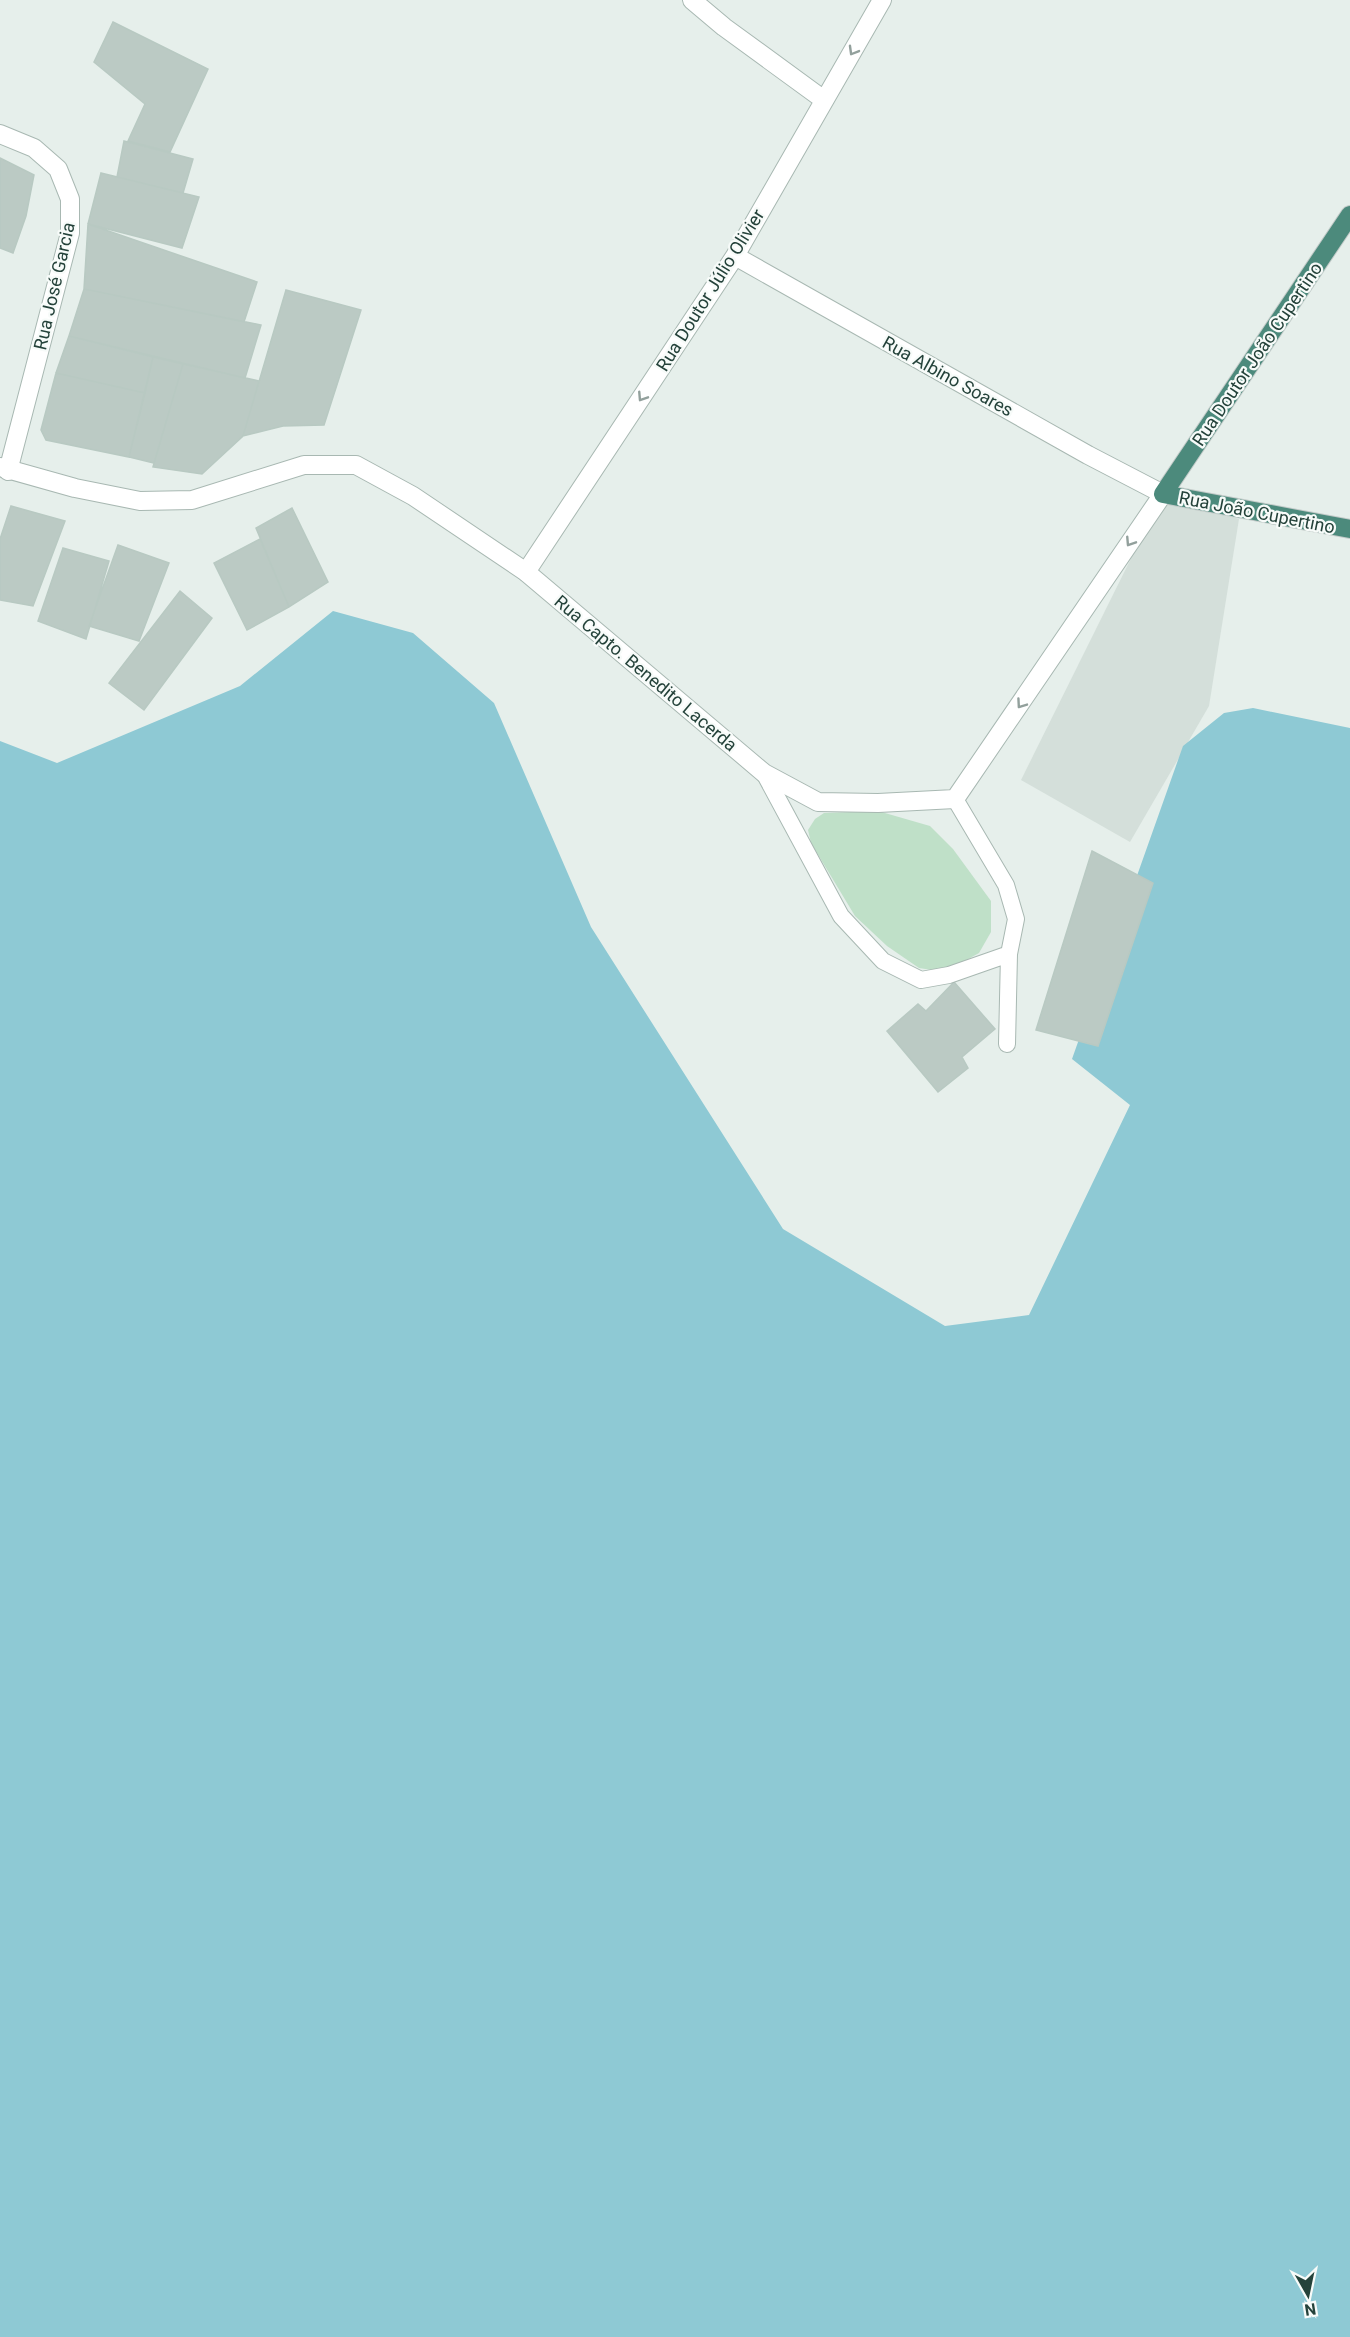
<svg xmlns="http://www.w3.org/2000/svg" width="1350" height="2337" viewBox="0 0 1350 2337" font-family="Roboto,sans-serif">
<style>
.built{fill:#d4dfda}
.green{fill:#bfe0c8}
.water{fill:#8ec9d4}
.building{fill:#bbcac4;stroke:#b8c9c2;stroke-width:1.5}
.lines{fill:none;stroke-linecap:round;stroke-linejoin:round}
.service-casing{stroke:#a8b8b2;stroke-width:18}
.minor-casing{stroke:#a8b8b2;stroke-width:20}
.tertiary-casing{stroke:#a8b8b2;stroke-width:20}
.trunk-casing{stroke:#c2cac8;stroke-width:20}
.service{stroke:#fff;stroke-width:16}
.minor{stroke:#fff;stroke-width:18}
.tertiary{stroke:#fff;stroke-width:18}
.trunk{stroke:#4c8a7c;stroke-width:18}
.oneway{stroke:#92a09c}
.labels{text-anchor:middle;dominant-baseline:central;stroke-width:4.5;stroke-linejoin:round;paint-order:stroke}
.street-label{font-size:18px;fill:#24423a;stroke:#f7fbf9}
</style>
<rect width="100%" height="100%" fill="#e6efeb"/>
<path class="built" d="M1163 494 1239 519 1209 706 1130 842 1021 780Z"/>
<path class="green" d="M878 811 930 826 953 849 991 901V932L979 953 945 972 919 968 887 946 855 916 811 843 808 830 815 819 824 813Z"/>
<path class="water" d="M333 611 413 633 494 703 591 927 783 1229 945 1326 1029 1315 1130 1105 1072 1059 1183 746 1224 713 1253 708 1350 728V2337H0V741L57 763 240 686Z"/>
<path class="building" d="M113 22 208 69 170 152 128 141 145 104 94 62Z
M124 141 193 159 183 193 117 177Z
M0 158 34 175 26 216 13 253 0 248Z
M101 173 199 197 182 248 88 224Z
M88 224 257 282 244 322 84 289Z
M84 289 261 325 245 378 69 336Z
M286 290 361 310 324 425 283 426 243 436Z
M69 336 153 357 145 393 56 373Z
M153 357 183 364 154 463 129 457Z
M183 364 259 381 243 436 202 474 153 467Z
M56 373 145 393 129 457 46 440 41 430Z
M11 506 65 521 33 606 0 600V539Z
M292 508 328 582 289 607 256 528Z
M260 539 289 607 247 630 214 563Z
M118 545 169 563 139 641 89 626Z
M63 548 109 561 86 639 38 621Z
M180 591 212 618 144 710 109 683Z
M1092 851 1153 883 1098 1046 1036 1030Z
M954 982 995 1029 962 1057 968 1068 938 1092 887 1031 918 1004 926 1011Z"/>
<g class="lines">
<g class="service-casing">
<path id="service" d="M764 773 841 916 883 961 921 980 949 975 1009 954 1016 919 1006 885 955 799
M1007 1044 1009 954"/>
</g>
<g class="minor-casing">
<path id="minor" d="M692 0 724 27 824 100
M0 134 34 148 58 169 70 199V233L8 471
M735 256 1088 455 1163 494
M526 572 735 256 882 0"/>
</g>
<g class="tertiary-casing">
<path id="tertiary" d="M0 467 75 488 140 501 192 500 304 465H356L413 496 526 572 764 773 818 802 878 803 955 799 1163 494"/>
</g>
<g class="trunk-casing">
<path id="trunk" d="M1350 215 1163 494 1350 529"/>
</g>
<use href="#service" class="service"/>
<use href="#minor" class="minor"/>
<use href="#tertiary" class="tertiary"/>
<use href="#trunk" class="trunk"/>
</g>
<defs><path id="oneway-chevron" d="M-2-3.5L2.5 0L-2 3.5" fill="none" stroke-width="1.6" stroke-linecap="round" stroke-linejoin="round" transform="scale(1.5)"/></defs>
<g class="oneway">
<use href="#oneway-chevron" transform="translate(853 51) rotate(120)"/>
<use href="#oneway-chevron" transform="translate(642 397) rotate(123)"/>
<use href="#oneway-chevron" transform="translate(1130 542) rotate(123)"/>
<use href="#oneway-chevron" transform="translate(1021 704) rotate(125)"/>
</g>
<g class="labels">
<g class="street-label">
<text transform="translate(54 286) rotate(-77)">Rua José Garcia</text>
<text transform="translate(710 290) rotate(-58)">Rua Doutor Júlio Olivier</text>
<text transform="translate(1257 354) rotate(-56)">Rua Doutor João Cupertino</text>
<text transform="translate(948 376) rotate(29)">Rua Albino Soares</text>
<text transform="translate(1257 512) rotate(11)">Rua João Cupertino</text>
<text transform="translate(646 673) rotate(40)">Rua Capto. Benedito Lacerda</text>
</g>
</g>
<g transform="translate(1308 2295) rotate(171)" stroke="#f7fbf9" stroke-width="4.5" paint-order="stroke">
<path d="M0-4.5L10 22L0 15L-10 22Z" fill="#24423a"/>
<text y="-9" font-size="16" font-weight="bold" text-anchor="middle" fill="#24423a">N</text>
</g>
</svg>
